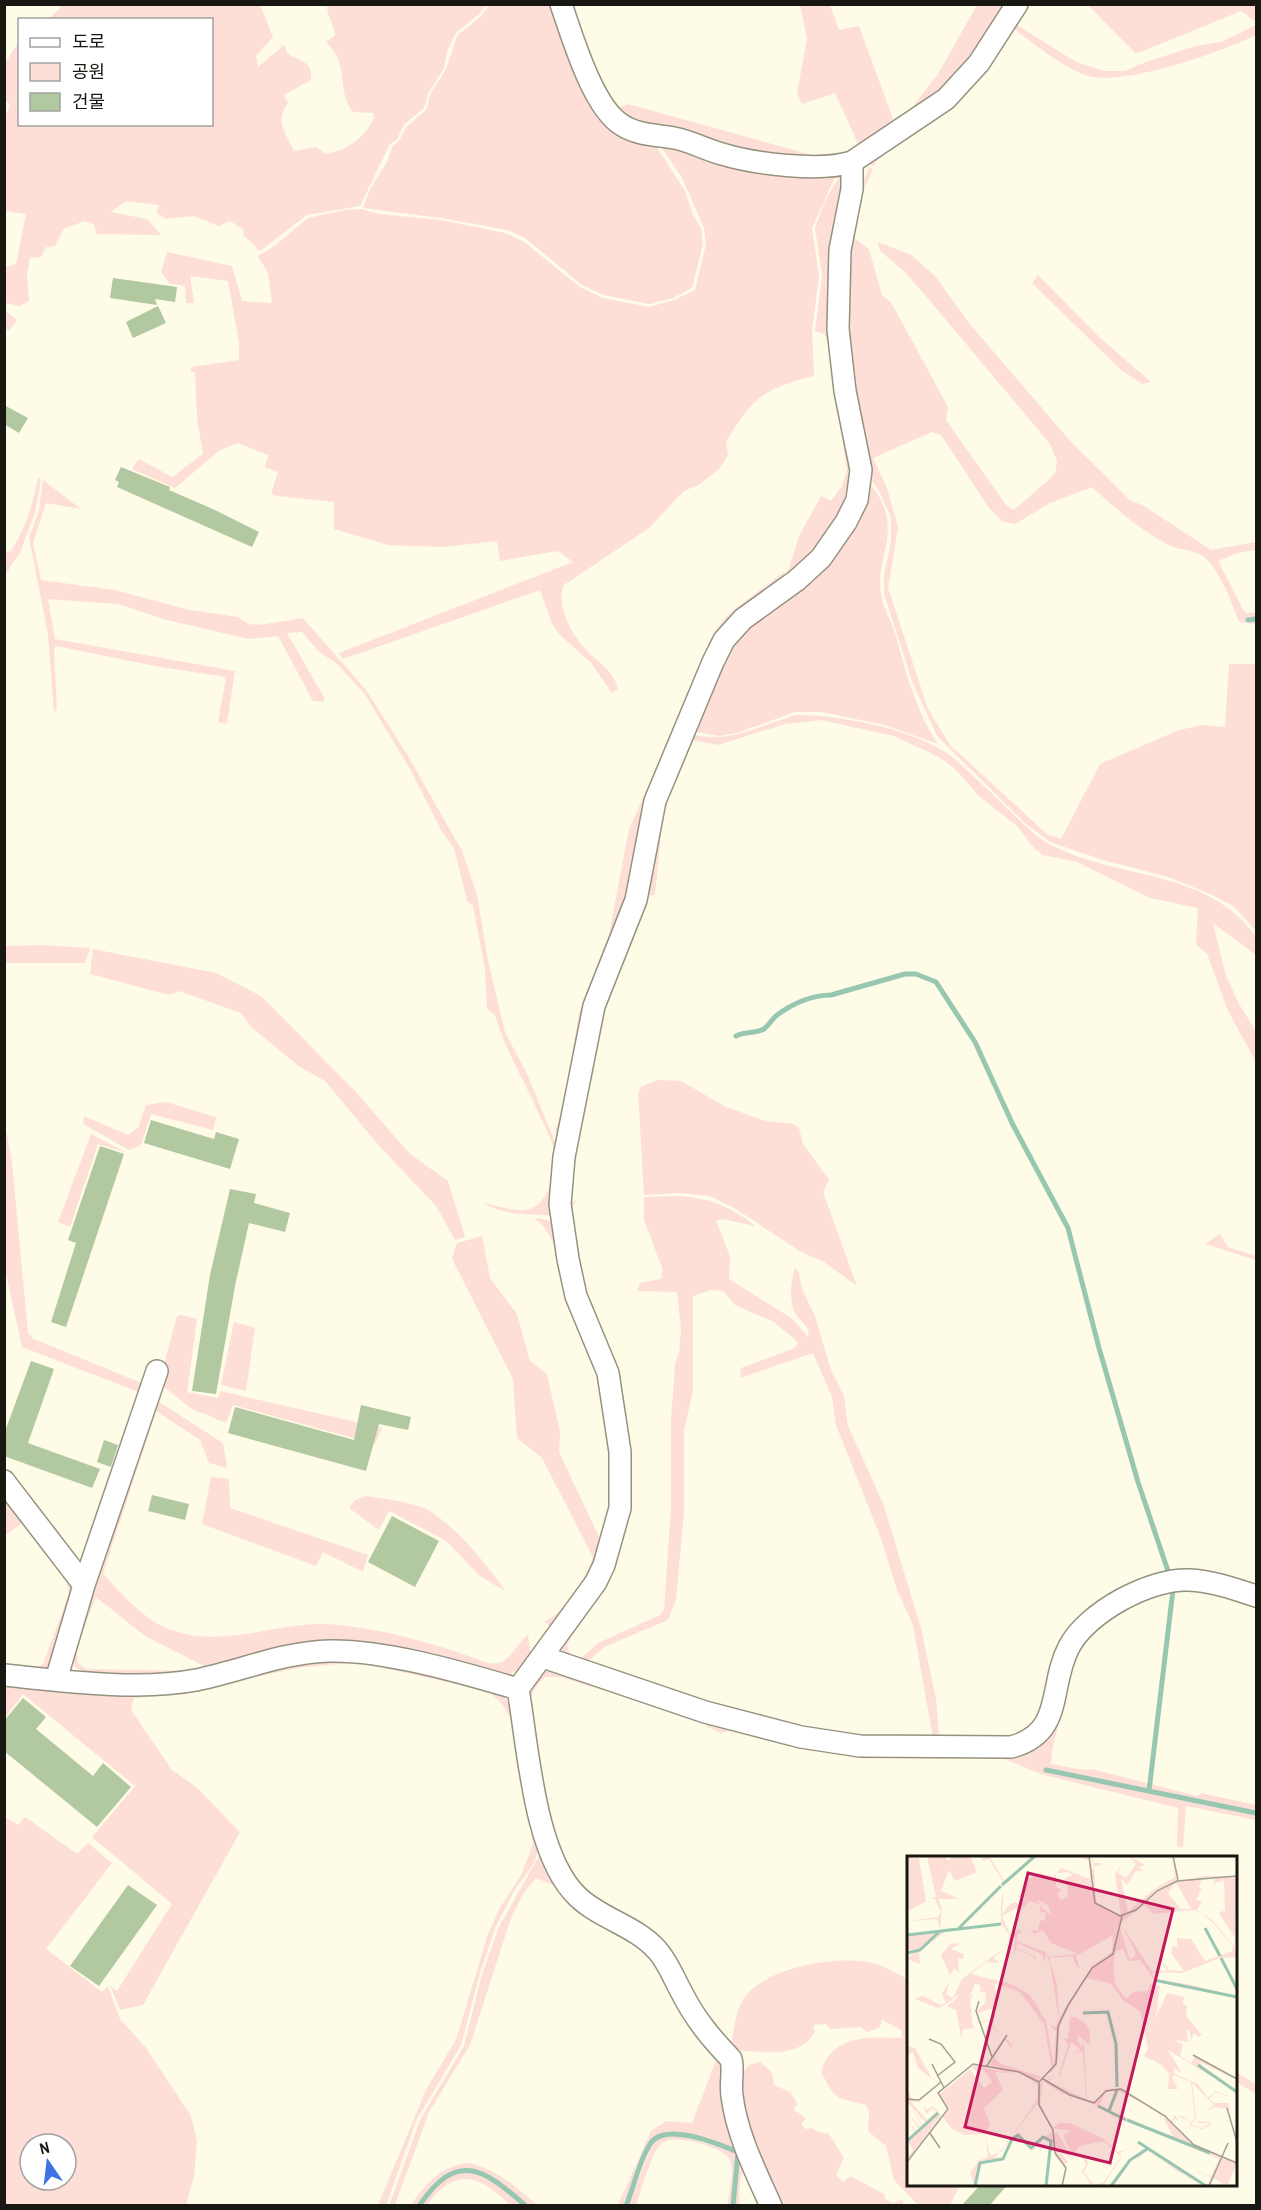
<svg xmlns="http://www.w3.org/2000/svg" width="1261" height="2210" viewBox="0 0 1261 2210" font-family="'Archivo Narrow','Noto Sans KR',sans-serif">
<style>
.green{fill:#fedfd8;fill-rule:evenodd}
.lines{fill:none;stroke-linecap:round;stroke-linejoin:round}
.stream{stroke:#97c7b1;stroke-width:5}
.building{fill:#b1c8a1}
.minor-casing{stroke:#959280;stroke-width:24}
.minor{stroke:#fff;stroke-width:21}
.inset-river{fill:none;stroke:#97c7b1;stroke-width:3}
.inset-road{fill:none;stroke:#a2a091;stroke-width:1.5}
.view{fill:#c2185b;fill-opacity:0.15;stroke:#c2185b;stroke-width:3}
.inset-edge{fill:none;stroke:#191711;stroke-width:3}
</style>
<rect width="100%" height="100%" fill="#fefbe7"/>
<path class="green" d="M63 5H260L273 37 256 56 258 67 284 45 288 54C301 62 313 61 311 80L284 95 288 103C274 122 285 131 294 151L316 147 326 154C347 151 365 137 374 118L373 113 353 112C335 89 351 66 326 42L335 35C334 24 327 17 327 5H486L480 13 455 34 447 52 444 68 429 92 424 108 404 125 397 139 390 144 360 206 307 215 260 251 243 235 244 230 230 221 219 226 193 216 166 219 156 213 159 205 126 201 111 212 147 219 161 235 97 234 94 225 85 221 63 229 55 246 46 247 41 257 30 258 27 275 29 301 20 306 4 303 5 267 16 264 26 214 4 211 5 116 10 105 5 100V63L19 42 20 124H212V20L49 19Z
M489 5H555L599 104 653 141 685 191 693 215 701 228 703 244 692 288 673 298 649 304 603 295 582 285 525 238 507 230 441 218 363 208 370 189 386 164 393 146 399 141 406 127 426 110 431 93 446 69 457 36 482 15Z
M566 5H570L588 61 616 109 628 104 812 155C829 156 846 159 860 148L835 93 802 104 797 94 807 38 800 5H830L839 30 859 26 895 124 903 119 938 74 977 5H1013L967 72 941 98 850 157 792 161 740 156 673 135 648 133 620 120 589 74Z
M1088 5H1256V22L1241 11 1136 54Z
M1014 23 1076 62 1104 71H1125L1146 62 1196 46 1221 42 1256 25V35C1221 52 1121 88 1085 75 1065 68 1029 41 1012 27L884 152 873 166 870 164 876 156Z
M656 139 836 175 812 228 819 276 812 331 814 376C765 388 751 398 726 442L728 455 719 469 700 484 684 491 649 528 564 585C555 605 572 635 586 650 599 664 613 669 618 689L612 693 591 663 560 635 552 624 540 590 343 659 339 653 573 562 558 551 500 561 497 541 443 547 388 545 334 529V502L277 496 271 493 278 472 265 467 268 455 238 443 220 450 175 488 132 469 139 459 172 477 203 454 197 418 195 372H191V367L239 360V343L228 281 190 276 194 303H186L185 286 170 284 161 272 167 252 232 266 242 301 272 303 268 273 258 256 273 247 308 218 345 210 361 209 380 214 441 220 505 233 523 241 580 287 603 298 649 307 674 300 695 290 706 244 704 228 682 178Z
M869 167 873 169 861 196 850 235 869 249 882 295 892 304 948 407 946 420 1006 505 1014 510 1055 474 1057 461 1050 444 925 295 905 272 880 251 878 242 911 255 935 276 969 323 1071 442 1130 500 1144 506 1211 550 1256 542V550L1237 553 1218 561 1245 613H1256V618L1248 619V621H1256V624L1239 622C1232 603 1220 570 1204 557 1194 549 1180 551 1169 545 1140 530 1116 509 1092 487L1050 503 1015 524 1002 521 989 508 941 435 932 432 873 458 887 488 898 527 888 588 928 709 951 746 1047 834 1061 839 1100 764 1179 730 1203 725 1225 727 1229 664H1256V931L1233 906 1210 894 1168 877 1103 860 1050 842 1026 824 937 736 912 681 884 594V576L891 542V518L879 491 866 472 844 357 842 324 843 248 846 231Z
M839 176 843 181 838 232 853 448 846 515 784 584 799 536 821 496 831 501 842 486 847 470 827 340 824 334 815 331 822 275 815 228 824 203Z
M1038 275 1099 337 1151 382 1142 384 1120 369 1032 283Z
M5 311 17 320 9 331 5 328Z
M38 477 41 479 36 509 21 551 5 575V553L11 551C26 527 33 504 38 477Z
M43 480 81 509 46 503 33 543 41 580 114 590 190 610 238 617 249 624 260 625 303 618 366 690 407 754 462 851 477 895 488 961 505 1032 527 1074 561 1156 557 1216C530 1213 507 1217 483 1203 495 1205 511 1211 524 1210 550 1209 558 1166 553 1146 550 1136 544 1125 540 1116 525 1082 505 1050 495 1015L487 1009 485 969 473 906 467 901 454 848 442 832 410 769 364 693 336 663 319 652 302 632 287 633 325 699 322 702 313 701 278 636 249 639 163 619 118 604 48 599 55 639 235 671 227 724 218 722 226 677 160 667 56 646 54 650 57 709 54 712 48 634 29 538 39 510Z
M867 483C874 487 877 493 881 500 899 537 875 560 881 594 883 608 891 620 895 633 906 671 915 710 938 744L885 725 821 712H795L737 733 719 736 690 731 732 637 785 593Z
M784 572 780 585 745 612 690 713 563 1150 555 1130 562 1116 579 1013 609 935 629 829 687 701 711 638 720 624 732 611Z
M795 715C841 715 924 730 958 762 977 779 996 797 1014 815 1025 825 1035 837 1049 844 1118 881 1203 866 1256 936V955L1213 923 1226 976 1239 1004 1256 1031V1062L1228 1011 1207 954 1196 944 1198 908 1150 898 1077 862 1043 855 1033 847 1018 827 979 796 953 767 939 757 894 736 821 720 785 724 718 745 692 740 664 802 655 895 645 896 613 972 601 1011 568 1179V1193L573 1198 565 1199 566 1176 597 1010 609 973 640 901 657 809 689 734C728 744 758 727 795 715Z
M43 945 90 948 85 963H5V946Z
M93 949 216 973 261 996 355 1091 410 1154 448 1181 465 1237 455 1240 436 1206 381 1148 325 1081 300 1067 251 1027 241 1013 179 991 169 995 90 974Z
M657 1080 681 1081 724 1106 765 1121 793 1124 799 1128 803 1144 829 1180 823 1192 857 1286 824 1262 801 1252 736 1209 710 1196 679 1193 644 1195 638 1093 641 1087Z
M166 1102 216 1117 213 1130 151 1114 141 1145 129 1150 83 1124 84 1116 128 1135 138 1128 146 1105Z
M4 1119 12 1162 28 1333 34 1339 144 1384 141 1393 22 1347 5 1269Z
M91 1134 125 1152 98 1144 70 1227 58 1222Z
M679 1196C714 1199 728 1206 756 1226L722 1219 716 1221 730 1256 729 1279 793 1319 808 1337C811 1326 801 1323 796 1314 788 1302 791 1280 795 1267L799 1273 802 1289 815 1316 831 1370 844 1396 848 1426 883 1503 921 1628 936 1699 939 1738 1009 1739 1032 1728 1041 1715 1053 1661 1059 1647 1085 1613 1090 1615 1076 1630 1060 1657 1050 1701 1041 1724 1031 1735 1006 1743 852 1740 808 1736 733 1715 571 1664 565 1658 561 1645 598 1588 610 1564 624 1500 626 1459 612 1373 605 1348 577 1284 565 1205 577 1200 569 1211 579 1287 614 1361 623 1402 629 1473 625 1524 612 1573 567 1644 570 1656 578 1661 598 1643 660 1615 664 1610 671 1506V1421L675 1363 679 1353 681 1329 677 1292 637 1291 640 1283 661 1279 663 1270 644 1220V1197ZM711 1290 723 1291 735 1305 774 1322 798 1342 795 1348 741 1368 740 1378 813 1353 832 1397 836 1425 880 1536 897 1590 913 1625 933 1738 822 1734 690 1698 585 1664 604 1647 668 1620 676 1600 684 1512V1431L693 1390V1296Z
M534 1218C547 1219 553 1221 559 1233L571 1292 598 1354 604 1375 619 1469 614 1520 601 1553 584 1591 560 1628 554 1629 544 1622C568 1610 583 1582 593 1557L542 1458 517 1438 513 1379 452 1259 457 1243 482 1236 490 1278 517 1314 530 1361 547 1374 560 1432 559 1452 601 1541C617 1501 610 1460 605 1418 602 1402 602 1385 596 1369 588 1342 574 1318 565 1292 556 1264 559 1236 534 1218Z
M1220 1234 1228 1247 1256 1256V1260L1205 1244Z
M181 1315 197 1319 187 1392 218 1398 220 1391 382 1428 375 1444 233 1405 226 1423 192 1409 159 1383 177 1316Z
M234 1322 255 1328 246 1391 221 1385Z
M156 1400 223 1443 227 1468 209 1463 200 1440 156 1411 103 1574C125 1597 146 1623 177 1632 233 1648 284 1618 340 1625 384 1630 426 1641 468 1656 478 1659 488 1665 499 1663 512 1659 517 1643 528 1635L531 1656 522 1669 501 1677 383 1652 173 1677 86 1673 75 1667 71 1656ZM96 1597 145 1636 206 1667 190 1671 86 1669 78 1663 76 1648Z
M211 1477 229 1479 230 1508 368 1555 363 1572 323 1552 316 1566 202 1524Z
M4 1489 75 1582 48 1672 5 1671V1664L38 1667 43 1664 69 1594 67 1583 24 1521 5 1536Z
M366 1496C384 1499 404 1501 421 1507 448 1517 489 1566 505 1591L480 1576 445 1540 389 1511 379 1530 349 1508 355 1500Z
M1184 1584 1211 1587 1256 1600V1605C1200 1584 1150 1583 1101 1625 1090 1635 1078 1646 1072 1660 1065 1677 1064 1696 1061 1714 1057 1731 1052 1746 1051 1764L1084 1770 1092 1769 1197 1796 1201 1793 1256 1805V1812L1045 1770 1256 1814V1820L1186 1806 1183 1848 1177 1846 1178 1808 1040 1774 1005 1759 853 1755 816 1749 737 1729 721 1733 707 1727 702 1720 560 1677H545C540 1682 535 1687 532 1695 519 1737 551 1859 582 1890 606 1914 643 1919 665 1945 691 1975 693 2021 732 2041 734 2026 736 2010 745 1997 768 1966 844 1953 879 1965 889 1969 899 1975 908 1979V2184L960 2185 950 2205H918L894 2180 886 2146 868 2131 869 2111 866 2105C835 2097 837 2102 821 2072 832 2034 869 2037 902 2038L901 2030 882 2020 880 2027 868 2032 860 2027 830 2029 826 2024 813 2025 815 2032C800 2061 755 2051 728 2049 713 2035 698 2018 688 2000 676 1977 671 1956 651 1938 641 1929 627 1925 615 1919 598 1910 582 1896 571 1880 548 1847 508 1706 540 1675 545 1670 554 1671 561 1670L755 1730 840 1747 1015 1753C1073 1738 1051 1682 1077 1643 1100 1607 1145 1591 1184 1584Z
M364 1658 502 1694 510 1705 539 1840 538 1850 534 1863 514 1891 496 1926 480 1973 461 2045 417 2119 386 2205H378L427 2088 456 2040 488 1934 500 1908 521 1875 533 1844 513 1722 503 1705 489 1691 356 1662 298 1668 171 1695 134 1698 131 1710 172 1770 196 1787 240 1832 143 2005 120 2010 110 1985 117 1991 172 1904 92 1837 135 1786 23 1694 5 1718V1682L90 1688 296 1660Z
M5 1817 18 1825 25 1817 77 1854 88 1843 112 1863 46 1949 102 1992 108 1986 120 2019 146 2048 191 2116 197 2141 194 2176 186 2205H5ZM30 2144H66V2180H30Z
M544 1847 555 1872 637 1936 724 2057 745 2162 740 2181 739 2205H734C733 2187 740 2170 739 2151 720 2143 678 2126 658 2135 645 2141 630 2191 624 2205H618L651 2131 666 2121 692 2123 717 2058 643 1946 572 1903 553 1885 536 1878 523 1894 511 1918 470 2045 429 2112 395 2205 389 2206 420 2120 464 2046 482 1974 499 1927Z
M760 2062 772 2072 774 2085 790 2092 798 2104 793 2109 806 2118 801 2124 806 2129 812 2128 818 2132 829 2134 844 2158 836 2175 843 2182 850 2176 884 2194 886 2200 893 2203 902 2200 904 2205H774L744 2129 739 2077 749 2065Z
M1236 2072 1256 2084V2094L1236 2082Z
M676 2134 737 2153 731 2205H728C728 2192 735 2172 730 2160 725 2147 675 2134 663 2142 651 2151 642 2190 636 2205H628L652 2145 659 2137Z
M468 2163C497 2169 516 2187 537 2205H528C482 2165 459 2148 417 2205H411C426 2184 440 2166 468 2163Z
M464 2172C490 2176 504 2189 524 2205H510C480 2175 455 2166 427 2205H420L443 2179Z"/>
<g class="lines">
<path class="stream" d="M1248 620 1256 619
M736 1036C745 1031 755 1034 764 1029 769 1025 772 1019 777 1015 792 1004 812 995 831 995L905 974H916L936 982 975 1042 1013 1125 1068 1228 1099 1348 1138 1482 1169 1574
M1046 1770 1256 1813
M1149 1791 1173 1590
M419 2206C457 2150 483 2168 526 2206
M626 2206C634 2186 639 2162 650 2144 665 2121 718 2144 738 2152L733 2206"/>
</g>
<path class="building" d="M113 278 177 287 175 302 155 299 157 305 110 298Z
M158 306 166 323 133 338 126 322Z
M4 405 28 418 19 433 4 424Z
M121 467 170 487 169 490 215 510 259 532 252 547 117 487 119 482 115 480Z
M151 1120 214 1139 216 1132 239 1139 230 1169 144 1143Z
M100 1146 124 1154 66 1327 51 1322 76 1243 68 1240Z
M230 1189 256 1194 254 1203 290 1213 285 1232 249 1223 235 1286 216 1394 192 1391 210 1275Z
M31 1361 54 1369 28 1443 100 1469 92 1488 4 1456V1434Z
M361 1405 411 1417 408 1430 379 1424 366 1471 228 1433 235 1407 354 1440Z
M104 1440 118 1445 111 1467 97 1462Z
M152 1495 189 1504 185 1520 148 1511Z
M392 1516 439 1541 415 1587 368 1562Z
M23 1698 46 1717 36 1729 93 1776 103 1763 131 1787 97 1827 4 1751V1721Z
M128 1885 157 1905 99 1986 70 1966Z
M981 2184H1008L990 2205H962Z"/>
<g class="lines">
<g class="minor-casing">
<path id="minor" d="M561 4C572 36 593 108 622 125 637 135 657 135 674 138 691 141 706 150 722 154 755 164 820 172 852 162L946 99 979 63 1017 4
M4 1481 84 1585
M543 1657 705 1712 801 1737 860 1746 1011 1747C1065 1733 1048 1686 1069 1647 1087 1612 1151 1578 1189 1580 1212 1581 1235 1589 1256 1596
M4 1675C63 1681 139 1691 196 1680 241 1671 283 1652 330 1651 387 1650 463 1673 518 1689
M56 1680 84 1585 157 1371
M771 2206C755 2170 737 2135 732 2096 730 2083 734 2070 731 2059 711 2038 695 2019 682 1993 674 1979 668 1962 657 1950 636 1926 601 1919 578 1897 534 1856 528 1746 518 1689L596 1582 604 1565 620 1508V1452L608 1373 576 1296 568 1259 560 1204 564 1157 594 1006 636 900 655 801 713 662 724 640 743 619 797 580 821 558 846 522 857 500 861 470 845 391 838 329 840 250 852 189V162"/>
</g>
<use href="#minor" class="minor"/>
</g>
<g transform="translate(907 1856)">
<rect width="330" height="330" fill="#fefbe7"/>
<path d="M0 0 12 2 19 45 3 54 0 53ZM20 0H37L42 5 45 0H63L70 16 48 25 42 14 34 35 53 43H31L35 52 33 74 30 63 0 65 31 61 34 56 28 43 24 42 29 41ZM74 0H82L98 26 119 5 129 0 118 6 54 72 94 67V48L97 34 95 58 104 47H115L118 42 111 41 119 29 117 25 133 17 146 21 154 12 183 23 182 5 171 0H181L184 6 186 15 187 9 183 0 188 7H193L196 8 187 11 189 46 214 59 208 18 214 9 211 17 219 22 229 8 222 0 238 9 231 11 237 15H229L220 29 214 22 221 56 245 35 268 21 264 0 270 24 247 38 271 25 299 20H330L328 82 312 57 318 54 317 24 306 28 309 21 296 22 292 30 296 37 293 35 289 44 295 45 290 54 306 65 327 90 330 101 314 102 330 134 313 102 275 117 245 116 247 123 285 129 324 139 330 142 247 124 233 104 221 105 216 93 209 95 206 110 208 128 219 143 226 136 241 135 243 128 253 130 249 161 260 137 278 141 275 146 280 151 279 160 295 179 291 181 287 177 284 184 282 174 280 173 281 186 267 184 276 189 273 200 284 207 288 200 330 224 291 205 308 223 330 236 261 194 275 217 266 212 268 218 291 228 301 242 309 235 330 244 309 236 302 243 307 247H321L323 253 330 250 322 253 307 251 299 255 307 249 285 227 289 262 284 269 296 272 303 267H294L290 266V265L304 266 303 270 295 273 284 270 282 272 284 267 275 260H269L272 264 267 263 265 268 258 259 242 253 258 260 287 290 313 301V304L317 302 330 307 320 330 306 322 303 328 307 330H297L272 316 240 294 233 301 224 304 209 327 203 330 224 303 239 293 232 286 300 329 302 325 289 319 302 325 304 321 290 315 304 320 312 303 219 265 215 274 219 264 206 259 204 263 205 258 186 248 154 237 136 225 133 248 146 272 152 267H163L197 283 210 296 222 293 212 297 215 301 196 329 185 330 184 329 175 315 179 308 174 300 182 306 177 316 187 329 196 327 214 301 197 285 173 290 165 299 156 279 165 275 144 272 145 280 150 276 165 302 153 296 161 306 157 309 148 300 144 288 140 330 143 287 138 282 126 294 113 281 108 282 96 304 74 307 68 330 63 317 71 305 81 301 78 278 58 279 45 273 36 261 24 276 30 286 23 276 43 253 32 239 63 213 77 232 85 226 75 212 70 216 64 211 68 209 96 216 82 209 99 182 105 189V192L98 184 88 201 92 207 135 221 131 224 110 215 98 216 115 218 132 230 135 225H138L160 237 139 224 149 210 141 218 138 219 145 213 137 168 113 136 87 127 90 141 86 171 97 181 85 172 87 152 71 157 73 166 81 164 83 170 74 173 82 169 81 165 72 168 69 156 79 146 78 136H73V129L68 128 62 142 68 137 63 144 66 172 55 174V185L49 154 40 150 50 142 51 138 44 145 31 152 8 143 16 140 34 149 39 147 35 138 42 126 39 138 46 142 55 123 101 89 102 78 95 69 39 75 12 96 13 108 0 103 8 96H0L12 93 0 94V79L51 73 97 27 82 3 76 5ZM160 16 166 19 156 23 160 24 161 41 154 44 150 38 155 34 149 31V17ZM267 28H270L284 53H274L261 37ZM130 43 141 49 144 59 133 50 134 57 139 56 138 65 133 64 131 75 123 74 127 78 136 74 144 87 171 98 141 101 138 96 109 85 112 76 116 77 112 73 104 80 95 60 109 52 113 55 122 45 133 48ZM237 49 247 58 286 54 294 57 308 69 326 90 325 95 298 105 284 83 270 82V91L266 90 264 97 277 115 262 114 251 100 260 115H245L215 70 229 98 223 104 212 68ZM206 79 205 96 186 109 152 162 150 128 142 102 166 100 167 106 173 114 169 100ZM108 80 107 100 109 93 127 101 126 106 129 101 109 92 110 87 135 98 138 107V98L143 107 152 164 148 171 142 169 149 175 147 210 139 165 123 139 104 128 64 118 79 106 92 107 87 102ZM179 122 203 127 217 145 233 155 241 192 237 200 224 194 253 208 262 217 261 233H271L265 222 267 219 284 226 288 262 284 266 268 259 264 266 213 232 199 233 190 245 180 244 177 186 174 191 169 178 183 189V176L180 169 169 161H163L161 182 157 183 161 189 151 221 140 224 151 204 153 167ZM164 186 174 194 167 196H176L179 243 141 225 153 220ZM88 216 114 218 129 225 131 231 130 244 94 296 83 300 78 278 83 268 77 252 96 234ZM208 233 255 259 266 281 192 250 198 237ZM130 248 141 262 145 274 140 280H135L126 291 109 279 97 301 88 302ZM44 87 53 88 44 93 57 98 56 103 51 102 52 116 47 113 43 119 34 99ZM0 190 8 192 25 223 11 212 6 196 0 199ZM33 227 14 244 12 246H4L20 264 29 256 26 252 19 258 16 249 20 254 26 250 34 259 0 305V295L3 299 6 294 0 284 8 276 0 263 9 275 12 273 0 255 13 272 15 269 0 248 16 269 19 267 0 246V234L6 244 11 245Z" fill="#fedfd8" fill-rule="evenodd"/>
<path class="inset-river" d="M95 29 128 0M52 72 94 30M298 72 313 100M0 79 94 68M0 97 13 94 32 76M314 102 330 133M247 124 330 141M176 157 201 156 209 188 210 231M291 209 330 236M191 250 219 264M202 255 210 234M220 264 303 297M0 285 31 257M231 286 299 330M68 330 73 307 96 303 105 283 111 279 124 292 136 281 144 285 139 330M204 330 223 304 240 293"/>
<path class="inset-road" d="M182 0 188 47 213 60 229 54 250 35 270 25 330 20M266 0 271 24M72 145 69 155 85 201M22 183 34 188 48 206 30 220M286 199 330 223M25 208 37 232M79 211 100 179M136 223 163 239 187 247 199 235 214 233 258 260 287 289 330 307M0 243 12 244 34 226M320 252 330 286M22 276 33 292M0 306 41 253 31 237 66 208 112 216 132 226M155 330 159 312 148 297 146 274 132 249V226L149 208 151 171 161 149 185 112 206 98 215 60M302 330 321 287"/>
<path class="view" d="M121 17 266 53 203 307 58 271Z"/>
<rect width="330" height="330" class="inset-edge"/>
</g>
<rect width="1261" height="2210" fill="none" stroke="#191711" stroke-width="12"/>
<rect x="18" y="18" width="195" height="108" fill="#ffffff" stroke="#a3a2a0" stroke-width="1.5"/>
<rect x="30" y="38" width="30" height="9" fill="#ffffff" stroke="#a3a2a0" stroke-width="1.5"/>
<text x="72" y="48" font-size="18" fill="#191711">도로</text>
<rect x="30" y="63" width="30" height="18" fill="#fedfd8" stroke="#a3a2a0" stroke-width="1.5"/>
<text x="72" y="78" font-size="18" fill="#191711">공원</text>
<rect x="30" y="93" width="30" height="18" fill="#b1c8a1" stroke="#a3a2a0" stroke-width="1.5"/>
<text x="72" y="108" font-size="18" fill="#191711">건물</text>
<g transform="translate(48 2162) rotate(346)"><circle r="28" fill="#ffffff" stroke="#a3a2a0" stroke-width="1.5"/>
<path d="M0-4.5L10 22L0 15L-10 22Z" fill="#3f72e2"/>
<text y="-9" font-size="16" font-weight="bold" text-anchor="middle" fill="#191711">N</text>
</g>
</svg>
